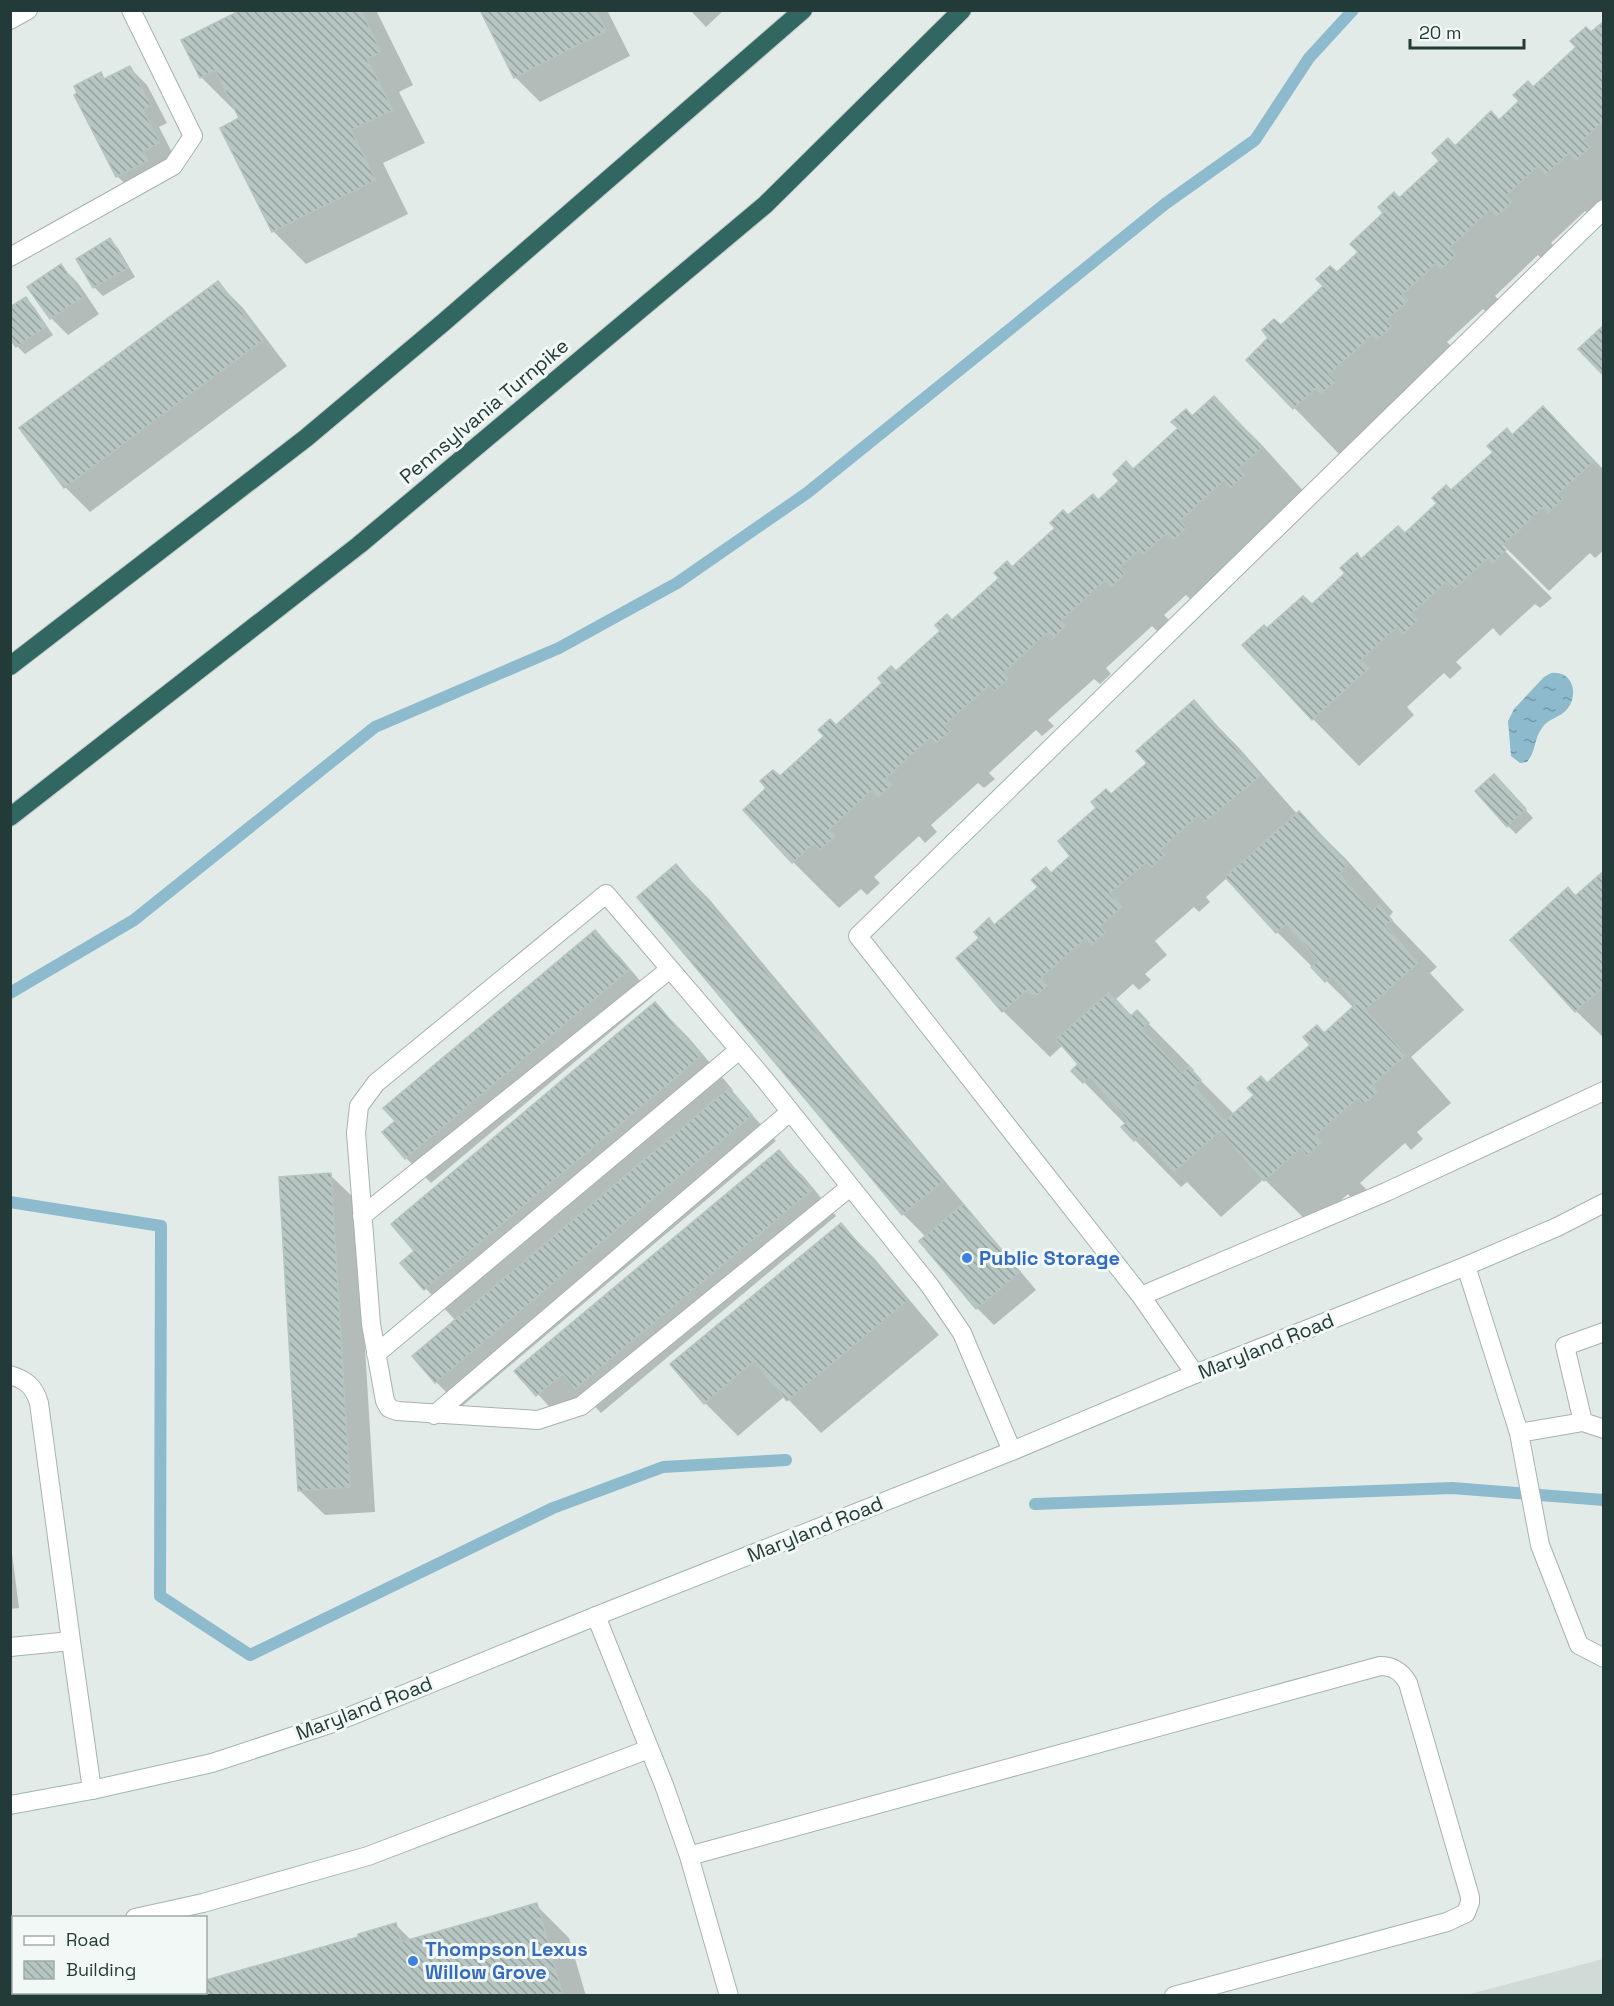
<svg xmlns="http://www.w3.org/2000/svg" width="1614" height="2006" viewBox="0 0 1614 2006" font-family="'Space Grotesk',sans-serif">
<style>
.built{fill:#d0dbd7}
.water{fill:url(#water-ripples)}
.shadow{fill:#0003;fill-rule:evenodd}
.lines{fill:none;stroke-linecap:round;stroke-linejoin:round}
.stream{stroke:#8dbbcd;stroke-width:12}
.building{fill:url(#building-back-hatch);stroke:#b5c4c0;stroke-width:1.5}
.lane-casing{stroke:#a5b3b0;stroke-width:20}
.street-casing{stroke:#a5b3b0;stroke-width:20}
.secondary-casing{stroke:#a1b6b1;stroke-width:20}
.highway-casing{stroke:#c1c8c7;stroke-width:20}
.lane{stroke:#fff;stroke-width:18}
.street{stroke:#fff;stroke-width:18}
.secondary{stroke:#fff;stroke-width:18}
.highway{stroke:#316661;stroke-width:18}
.shop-dot{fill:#3f7fe0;stroke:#f2f8f6;stroke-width:2}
.labels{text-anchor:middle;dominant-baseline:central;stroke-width:6;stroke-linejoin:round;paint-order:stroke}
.street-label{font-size:20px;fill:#233b38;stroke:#f2f8f6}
.shop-label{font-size:20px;font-weight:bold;fill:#366cbe;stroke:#f2f8f6;text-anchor:start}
</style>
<defs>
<pattern id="water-ripples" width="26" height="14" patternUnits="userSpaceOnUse" patternTransform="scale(1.5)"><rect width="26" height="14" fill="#8dbbcd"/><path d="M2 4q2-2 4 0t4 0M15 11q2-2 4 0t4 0" fill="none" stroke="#7399a7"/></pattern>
<pattern id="building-back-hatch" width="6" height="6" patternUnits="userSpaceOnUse" patternTransform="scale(1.5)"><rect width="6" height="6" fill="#b7c6c2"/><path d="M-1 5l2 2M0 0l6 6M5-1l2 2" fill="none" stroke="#94a29f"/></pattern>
</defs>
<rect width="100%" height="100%" fill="#e2ebe8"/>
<path class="built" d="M1603 1959V1995H1466Z"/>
<path class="water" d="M1551 673C1572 670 1579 693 1568 708 1561 718 1548 718 1542 728 1534 738 1536 752 1527 762L1520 763 1511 756 1508 721 1514 709 1544 677Z"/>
<path class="shadow" d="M244 10H376L413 85 399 92 425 143 383 163 408 214 306 264 273 231 241 119 236 109 234 110 201 77Z
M481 10H607L630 56 540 102 515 77Z
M690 10H724L706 27Z
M1604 23V210L1593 219 1585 211 1551 243 1557 249 1545 262 1538 255 1495 296 1501 302 1489 314 1483 309 1447 342 1453 348 1340 455 1248 360 1360 252 1399 200 1455 148 1499 122Z
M130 68 147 85 167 123 159 127 176 160 135 193 118 177 76 96 100 74 106 80Z
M110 240 118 248 135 277 103 296 94 287 78 260Z
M61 266 78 283 99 314 68 335 51 318 29 287Z
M218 283 243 308 287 366 90 512 65 487Z
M26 299 34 307 53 335 25 354 17 346Z
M1214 398 1261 444 1307 495 1190 599 1186 595 1164 615 1170 621 1158 632 1152 626 1106 668 1111 674 1100 684 1094 679 1048 720 1054 726 1042 736 1036 730 989 773 995 779 984 788 978 783 931 825 937 832 925 843 919 836 874 877 880 883 867 895 861 889 839 908 793 862 837 727 1068 517 1099 502Z
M1543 408 1604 470V550L1595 558 1590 553 1549 591 1497 539 1495 541 1552 598 1540 608 1535 604 1500 636 1493 628 1456 662 1462 668 1450 679 1444 673 1407 707 1414 715 1359 766 1313 719 1245 645 1311 606 1362 560 1405 535Z
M1194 702 1240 749 1298 815 1299 813 1346 859 1393 912 1389 917 1437 967 1430 973 1464 1010 1411 1057 1451 1103 1417 1132 1423 1139 1411 1150 1405 1143 1360 1183 1367 1190 1354 1201 1348 1194 1312 1226 1264 1179 1221 1217 1187 1182 1181 1187 1135 1140 1124 1127 1126 1125 1084 1082 1080 1064 1063 1045 1050 1057 1003 1011 995 926 1072 856 1111 796 1149 764ZM1228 877 1277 932 1354 1008 1234 1114 1192 1072 1194 1070 1137 1012 1132 1016 1115 1000 1133 984 1139 990 1151 980 1145 974 1167 955 1155 941 1194 907 1199 912 1210 902 1206 897Z
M1502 784 1533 818 1516 834 1508 826Z
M676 866 709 899 1036 1290 994 1325 977 1308 921 1241 926 1237 903 1214Z
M1604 873V1038L1576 1011V897Z
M594 932 620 957 653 996 431 1183 406 1158Z
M655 1004 688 1037 733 1090 731 1092 776 1141 461 1407 436 1382 414 1356 456 1321 402 1263 416 1252Z
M778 1152 804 1177 836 1216 601 1413 588 1399 562 1420 516 1371Z
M330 1175 356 1200 375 1512 325 1515 299 1490Z
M841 1225 874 1258 939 1335 821 1433 785 1396 738 1436 705 1403Z
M10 1538 19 1608 10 1609Z
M536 1905 569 1938 586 1996H155L206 1992V1981L360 1938 395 1924 411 1940Z"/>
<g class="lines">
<path class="stream" d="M10 993 134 920 375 727 559 648 677 583 807 493 1165 204 1255 140 1309 58 1353 10
M10 1202 161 1226 160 1596 250 1655 553 1508 663 1467 786 1460
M1035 1504 1452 1488 1604 1500"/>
</g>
<path class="building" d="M241 10H361L381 52 367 59 393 110 351 130 376 180 272 232 220 128 239 118 215 70 200 78 181 40Z
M480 10H596L606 31 514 78Z
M1604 21V120L1583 140 1590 147 1576 160 1569 153 1546 174 1538 166 1506 196 1512 202 1497 216 1491 209 1449 248 1456 255 1441 269 1436 263 1402 295 1408 301 1386 321 1392 326 1377 340 1372 335 1329 374 1336 381 1321 394 1316 388 1293 409 1246 360 1268 338 1262 330 1274 319 1281 325 1323 286 1316 279 1330 266 1337 272 1358 252 1350 244 1383 213 1378 207 1394 192 1399 198 1439 161 1432 153 1448 138 1455 146 1491 111 1499 120 1519 101 1513 95 1528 81 1533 87 1576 47 1570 41 1586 27 1591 32Z
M130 66 151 106 143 110 160 143 143 151 148 161 116 177 74 95 77 93 74 86 101 72 104 79Z
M110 238 128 268 93 288 76 259Z
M61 264 83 297 50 319 27 287Z
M218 281 263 340 64 488 19 428Z
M26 297 46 327 16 347 10 339V307Z
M1604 325V376L1578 349Z
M1214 396 1262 448 1238 469 1245 475 1231 488 1224 480 1180 521 1186 528 1173 540 1167 533 1143 554 1139 550 1119 568 1125 574 1111 587 1105 580 1061 621 1066 626 1052 639 1047 633 1003 673 1008 679 995 691 989 685 944 726 950 731 936 743 931 737 886 778 892 785 878 797 872 790 829 830 835 836 820 850 814 843 792 863 743 810 766 788 760 781 773 770 780 776 824 736 818 730 830 719 836 725 882 683 878 678 891 666 896 671 940 631 935 625 947 614 952 620 999 578 994 573 1007 561 1012 567 1055 528 1050 523 1063 510 1068 515 1093 494 1098 500 1119 481 1113 474 1126 461 1133 469 1178 428 1171 422 1186 409 1192 416Z
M1543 406 1594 461 1558 494 1563 499 1548 513 1543 507 1502 546 1506 550 1493 563 1488 558 1453 590 1446 582 1411 614 1417 621 1403 634 1397 627 1361 660 1369 668 1312 720 1242 645 1264 625 1267 628 1303 596 1312 604 1345 573 1340 568 1357 553 1361 559 1398 526 1405 533 1437 503 1432 498 1446 485 1451 490 1493 452 1487 446 1507 428 1512 435Z
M1194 700 1260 776 1205 822 1199 815 1160 850 1165 855 1151 867 1147 862 1110 893 1122 907 1100 927 1105 933 1092 945 1086 938 1041 978 1047 986 1033 998 1027 990 1002 1012 956 958 979 938 974 932 989 918 994 925 1038 887 1031 880 1046 867 1051 873 1070 856 1058 841 1096 808 1091 802 1106 789 1111 794 1147 763 1136 751Z
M1494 774 1526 809 1507 827 1475 791Z
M1299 811 1348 865 1339 874 1372 911 1379 905 1392 920 1385 925 1418 963 1365 1010 1406 1055 1372 1085 1378 1092 1363 1104 1358 1098 1315 1136 1321 1143 1307 1156 1301 1148 1264 1181 1220 1131 1174 1172 1141 1135 1134 1141 1121 1127 1128 1121 1090 1077 1083 1083 1071 1071 1078 1064 1056 1039 1109 992 1131 1016 1137 1010 1149 1023 1142 1029 1182 1073 1189 1067 1201 1080 1194 1087 1225 1121 1254 1095 1247 1088 1261 1076 1267 1083 1310 1045 1303 1037 1317 1025 1324 1033 1356 1004 1332 976 1325 982 1311 967 1318 960 1286 924 1276 933 1225 877Z
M676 864 942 1182 902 1215 637 897Z
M1604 871V986L1575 1012 1510 940 1568 887 1575 896Z
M595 930 629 970 405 1159 382 1132 395 1121 383 1108Z
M655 1002 701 1056 424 1290 400 1263 414 1251 391 1224Z
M729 1088 752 1115 435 1383 412 1356Z
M779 1150 812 1190 575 1389 563 1374 536 1396 514 1371Z
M331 1173 350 1487 298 1491 279 1177Z
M963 1204 1020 1272 976 1309 919 1241Z
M841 1223 907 1301 787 1401 754 1361 704 1404 670 1364Z
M537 1903 562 1992 549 1996H149L160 1992H206V1980L358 1937V1934L396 1923 401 1942Z"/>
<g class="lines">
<g class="lane-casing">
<path id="lane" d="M10 257 173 166 193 136 131 10
M850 1187 581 1406 538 1420 397 1411 389 1408 385 1401 371 1324 356 1133 359 1106 376 1083 606 894 766 1081 930 1286 962 1333 1012 1451
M362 1216 670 969
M1466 1266 1519 1433 1540 1545 1579 1645 1604 1658
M1141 1296 1386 1192 1604 1091
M1604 1332 1565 1346 1583 1422 1604 1429
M376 1354 739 1050
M1195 1374 1141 1296 858 936 1604 209
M10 1375C26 1380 34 1386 39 1403L71 1641
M434 1415 790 1112
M1519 1433 1583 1422
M596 1616 664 1785 689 1856 729 1996
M10 1647 71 1641 92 1790
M689 1856 1380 1666C1393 1666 1401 1671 1408 1683L1470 1897V1902L1466 1913 1447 1922 1174 1996
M135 1918 203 1903 368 1856 649 1749
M10 1944 14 1943"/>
</g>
<g class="street-casing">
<path id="street" d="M10 20 28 10"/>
</g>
<g class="secondary-casing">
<path id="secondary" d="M10 1805 92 1790 212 1763 336 1722 596 1616 1012 1451 1195 1374 1466 1266 1557 1227 1604 1203"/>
</g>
<g class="highway-casing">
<path id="highway" d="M10 666 306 438 444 322 803 10
M10 817 359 545 765 205 962 10"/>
</g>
<use href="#lane" class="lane"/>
<use href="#street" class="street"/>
<use href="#secondary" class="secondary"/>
<use href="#highway" class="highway"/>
</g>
<g class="shop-dot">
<circle cx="967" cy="1258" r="6"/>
<circle cx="413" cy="1961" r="6"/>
</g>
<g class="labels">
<g class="street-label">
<text transform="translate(484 411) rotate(-40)">Pennsylvania Turnpike</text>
<text transform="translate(1266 1346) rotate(-22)">Maryland Road</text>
<text transform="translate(815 1529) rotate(-22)">Maryland Road</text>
<text transform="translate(364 1708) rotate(-21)">Maryland Road</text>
</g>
<g class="shop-label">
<text x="979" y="1258">Public Storage</text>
<text x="425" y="1949">Thompson Lexus<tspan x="425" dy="23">Willow Grove</tspan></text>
</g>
</g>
<rect width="1614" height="2006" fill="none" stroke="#233b38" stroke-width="24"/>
<rect x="12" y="1916" width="195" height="78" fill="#f2f8f6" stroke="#9facaa" stroke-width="1.5"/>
<rect x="24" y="1936" width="30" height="9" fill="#ffffff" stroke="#9facaa" stroke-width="1.5"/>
<text x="66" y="1946" font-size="18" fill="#233b38">Road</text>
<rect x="24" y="1961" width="30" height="18" fill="url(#building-back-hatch)" stroke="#9facaa" stroke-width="1.5"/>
<text x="66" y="1976" font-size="18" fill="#233b38">Building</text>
<path d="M1410 39v9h114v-9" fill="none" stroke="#233b38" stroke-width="3"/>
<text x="1419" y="39" font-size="18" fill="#233b38" stroke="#f2f8f6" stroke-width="4.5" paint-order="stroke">20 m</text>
</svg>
